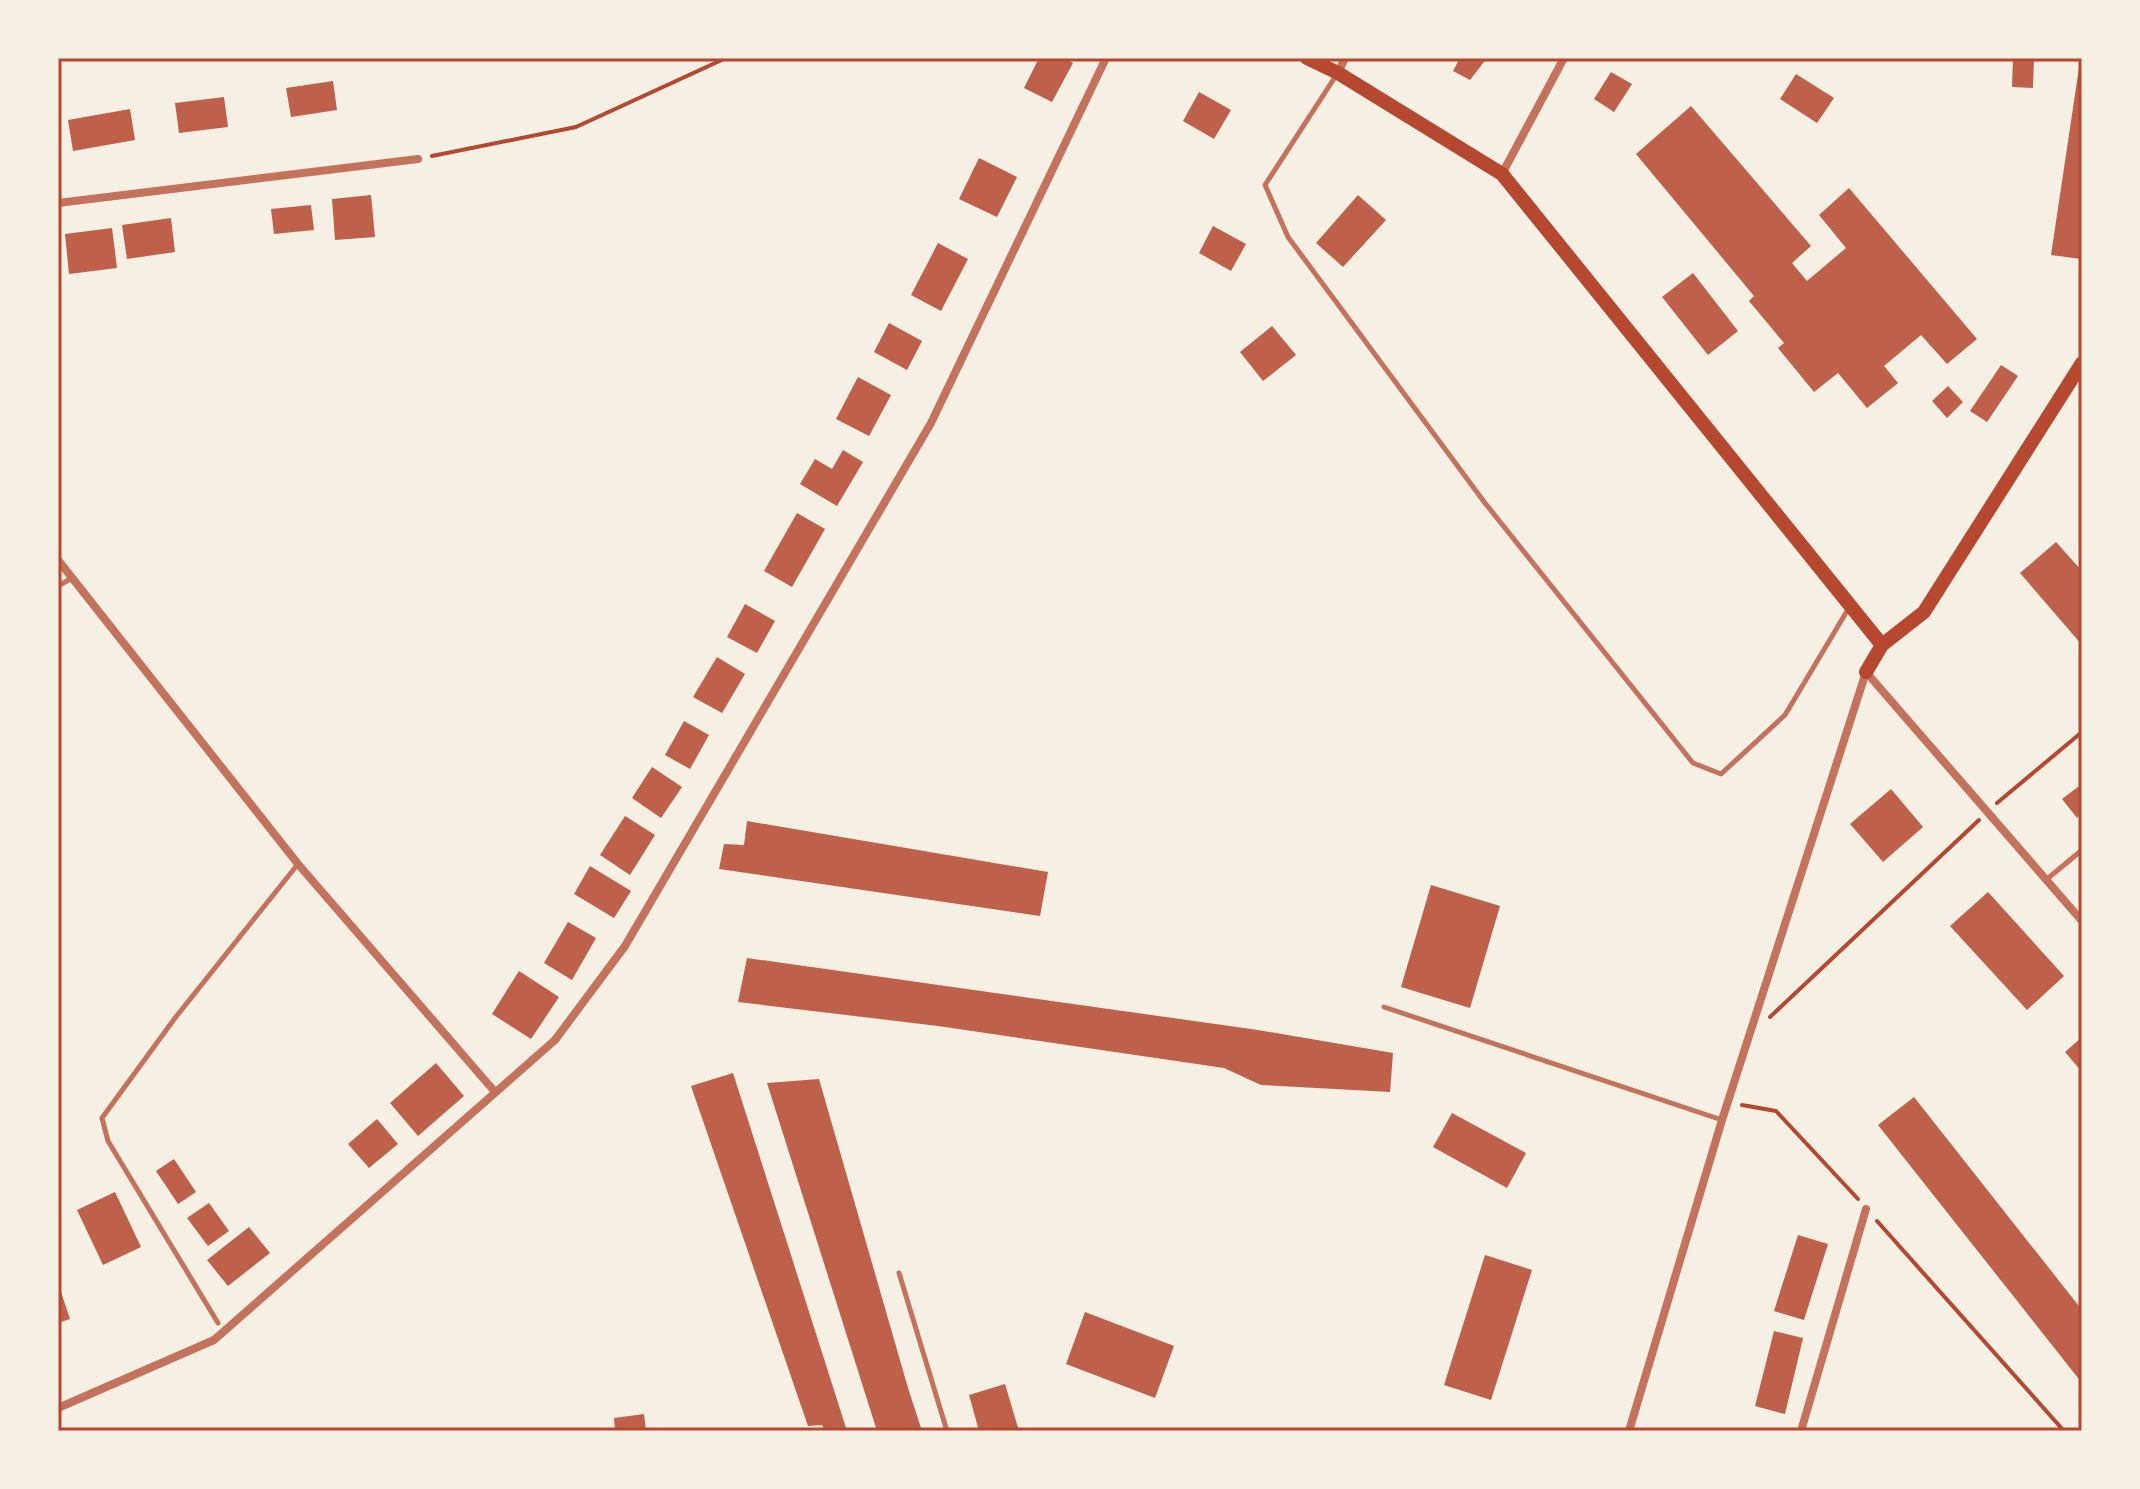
<svg xmlns="http://www.w3.org/2000/svg" width="2140" height="1489" viewBox="0 0 2140 1489" font-family="'Fira Sans Condensed',sans-serif">
<style>
.building{fill:#bf614a}
.lines{fill:none;stroke-linecap:round;stroke-linejoin:round}
.path{stroke:#b5482f;stroke-width:4}
.service{stroke:#c5725c;stroke-width:5}
.minor{stroke:#c5725c;stroke-width:8}
.secondary{stroke:#b5482f;stroke-width:14}
.neatline{fill:none;stroke:#b5482f;stroke-width:3}
</style>
<rect width="100%" height="100%" fill="#f6efe4"/>
<path class="building" d="M1039 58H1063L1073 63 1052 102 1024 88Z
M1460 58H1487L1470 80 1453 71Z
M2013 58H2034L2033 88 2012 87Z
M2080 61 2082 62 2081 259 2051 255Z
M1611 72 1632 84 1614 112 1594 99Z
M1796 74 1834 98 1817 123 1780 99Z
M333 81 337 110 291 117 286 88Z
M1199 92 1231 110 1214 139 1183 121Z
M224 97 228 127 179 133 175 103Z
M1691 106 1811 246 1792 263 1807 281 1846 248 1819 215 1849 188 1977 339 1947 364 1921 335 1884 366 1898 383 1867 408 1838 373 1814 392 1778 348 1784 343 1749 301 1754 296 1636 154Z
M130 109 135 140 73 151 68 120Z
M979 158 1017 177 997 217 959 199Z
M371 195 375 237 335 240 332 199Z
M1358 195 1386 220 1343 267 1316 243Z
M311 205 314 230 274 234 271 209Z
M171 218 175 252 127 259 122 225Z
M1213 226 1246 244 1231 271 1199 253Z
M112 228 117 268 69 274 65 234Z
M938 243 968 259 941 311 911 295Z
M1693 273 1738 331 1708 355 1662 297Z
M889 323 922 341 907 370 874 352Z
M1272 326 1296 355 1263 381 1240 352Z
M2001 365 2018 376 1987 422 1970 411Z
M858 377 891 395 869 436 836 419Z
M1948 386 1963 402 1947 418 1932 401Z
M843 450 863 462 837 506 800 484 815 459 832 469Z
M797 513 825 529 792 587 764 571Z
M2056 542 2082 571V645L2020 573Z
M745 604 775 621 757 653 727 637Z
M717 657 745 674 722 713 693 697Z
M684 721 709 735 690 769 665 755Z
M652 767 682 787 661 818 632 798Z
M2082 784V813L2077 818 2062 799Z
M1891 789 1923 827 1883 862 1850 824Z
M625 816 655 835 630 875 600 855Z
M747 821 1048 872 1040 916 719 869 724 844 744 845Z
M590 866 631 891 614 918 574 894Z
M1431 885 1500 906 1470 1008 1401 987Z
M1988 892 2064 976 2027 1010 1950 926Z
M568 922 596 938 572 980 544 963Z
M747 958 1258 1030 1393 1053 1390 1092 1261 1085 1224 1068 938 1026 738 1002Z
M519 971 559 997 531 1039 492 1014Z
M2082 1037V1072L2065 1052Z
M436 1063 464 1096 418 1136 390 1103Z
M733 1073 847 1431H825L822 1425 808 1426 691 1086Z
M819 1079 908 1388 922 1431H877L767 1083Z
M1914 1097 2082 1310V1383L1878 1125Z
M1452 1113 1526 1153 1507 1188 1433 1147Z
M377 1119 398 1144 369 1168 348 1144Z
M174 1159 196 1192 178 1204 156 1171Z
M115 1192 141 1247 103 1265 77 1210Z
M209 1203 229 1231 208 1246 187 1218Z
M249 1227 270 1253 228 1286 207 1260Z
M1798 1235 1828 1244 1804 1320 1774 1311Z
M1485 1255 1532 1270 1491 1400 1444 1385Z
M58 1283 70 1319 58 1323Z
M1085 1312 1174 1346 1155 1398 1066 1364Z
M1774 1331 1803 1338 1785 1414 1755 1406Z
M1005 1384 1019 1431H979L969 1395Z
M644 1414 646 1431H615L614 1418Z"/>
<g class="lines">
<path class="path" d="M432 156 576 127 726 58
M1997 803 2082 732
M1770 1017 1979 820
M1742 1105 1776 1111 1858 1199
M1877 1221 2064 1431"/>
<path class="service" d="M1337 74 1265 185 1288 237 1485 503 1693 763 1721 774 1785 715 1850 606
M58 586 72 578
M2047 879 2082 850
M1384 1007 1722 1120
M899 1273 947 1431
M218 1323 108 1141 102 1118 175 1018 298 864"/>
<path class="minor" d="M1338 73 1345 58
M1502 174 1564 58
M58 203 418 159
M58 560 298 864 495 1092
M1866 672 2082 921
M58 1408 214 1340 555 1040 625 946 931 423 1106 58
M1629 1431 1722 1120 1866 672
M1801 1431 1866 1209"/>
<path class="secondary" d="M1307 58 1338 73 1502 174 1882 645
M1866 672 1882 645 1924 612 2082 363"/>
</g>
<rect width="2140" height="1489" fill="none" stroke="#f6efe4" stroke-width="120"/>
<rect x="60" y="60" width="2020" height="1369" class="neatline"/>
</svg>
